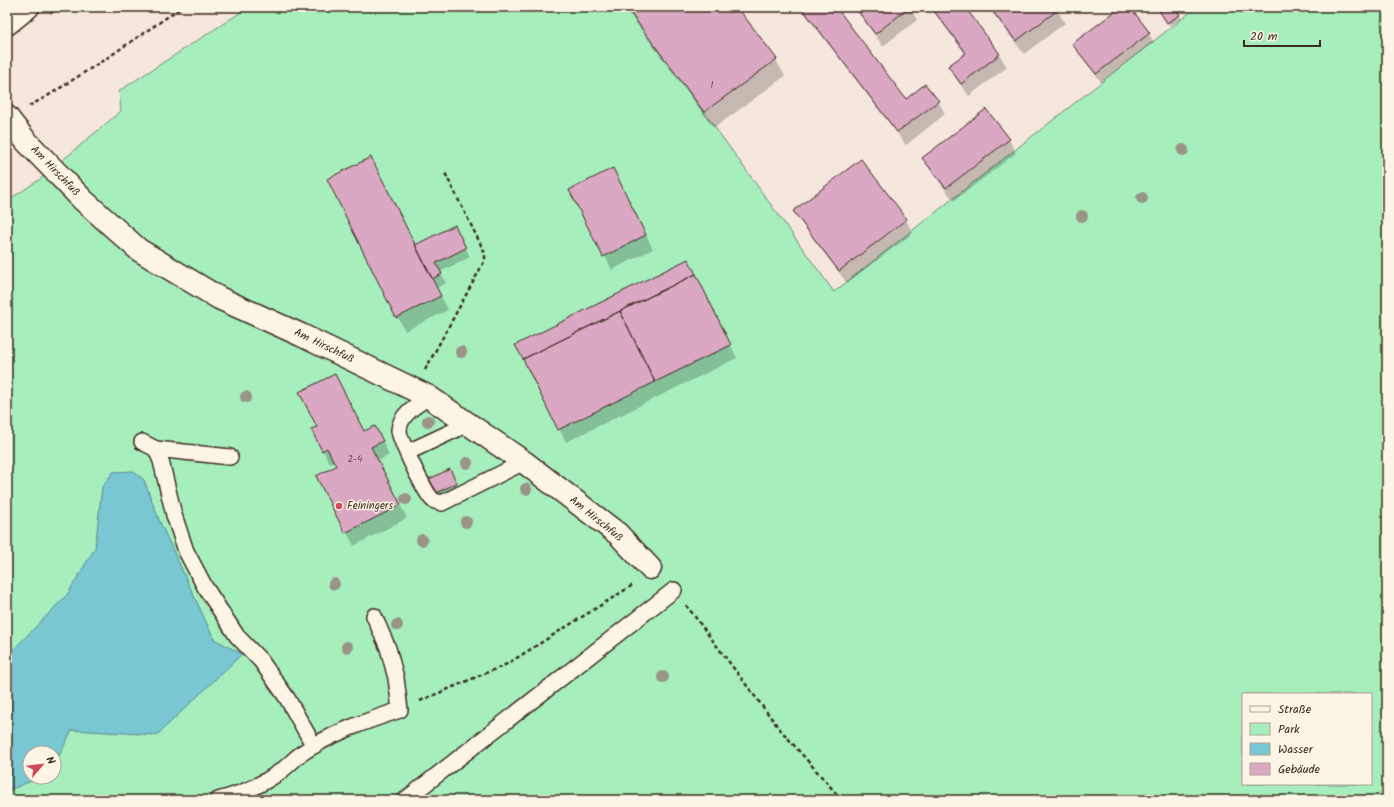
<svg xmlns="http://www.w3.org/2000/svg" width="1394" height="807" viewBox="0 0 1394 807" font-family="Kalam,sans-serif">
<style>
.green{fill:#a6efbd;stroke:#708c6e;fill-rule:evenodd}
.water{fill:#78c7d3;stroke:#60888b}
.shadow{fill:#0003}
.building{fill:#dba8c3;stroke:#3b2a1e}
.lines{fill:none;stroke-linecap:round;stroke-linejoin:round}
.service-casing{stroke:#3b2a1e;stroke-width:18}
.minor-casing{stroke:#3b2a1e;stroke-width:25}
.path{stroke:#3b2a1e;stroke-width:2.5;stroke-dasharray:4 3;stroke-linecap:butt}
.service{stroke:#fcf5e5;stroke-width:15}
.minor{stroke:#fcf5e5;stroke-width:22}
.tree{fill:#9a9486}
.poi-dot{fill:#d1495b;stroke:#fcf5e5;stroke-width:1.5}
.labels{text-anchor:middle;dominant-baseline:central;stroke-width:3;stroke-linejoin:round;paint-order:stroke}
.number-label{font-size:9px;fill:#634a47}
.street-label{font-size:11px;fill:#3b2a1e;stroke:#fcf5e5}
.poi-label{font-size:11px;fill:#3b2a1e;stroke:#fcf5e5;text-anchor:start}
</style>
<rect width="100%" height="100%" fill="#f5e6de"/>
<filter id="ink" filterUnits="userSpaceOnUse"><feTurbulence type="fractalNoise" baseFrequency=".025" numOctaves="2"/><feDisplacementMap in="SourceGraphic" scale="8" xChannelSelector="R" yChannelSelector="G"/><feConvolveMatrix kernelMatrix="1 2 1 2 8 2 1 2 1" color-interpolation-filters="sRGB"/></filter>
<g filter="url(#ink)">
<path class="green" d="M249 7H628L834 292 1197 7H1387V800H7V201L39 180 121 111 119 91ZM1243 694H1371V784H1243ZM30 753H54V777H30Z"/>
<path class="water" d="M133 471 144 480 159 520 214 639 242 654 157 735 72 730 54 766V753H30V777H41L7 791V656L67 595 95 548 102 487 113 472Z"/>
<path class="shadow" d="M624 7H736L776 60 785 76 714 128Z
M800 7H835L906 100 938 101 945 114 906 145Z
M854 7H909L917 20 883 46Z
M930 7H963L999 54 1007 67 969 96 957 80 949 67 966 54Z
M988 7H1022L1024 10 1028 7H1055L1065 23 1024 54Z
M1122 7H1129L1149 34 1154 42 1101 82 1079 53 1074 44Z
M1162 7H1174L1182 19 1170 26 1161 13Z
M986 110 1009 140 1016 153 954 201 931 171 923 158Z
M371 158 416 246 459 235 470 257 440 272 446 283 437 288 448 310 405 331 329 180Z
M620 182 653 249 612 270 571 190Z
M794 211 906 220 913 233 847 283 802 224Z
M695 273 737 358 566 442 559 429Z
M312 430 364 432 382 440 389 455 378 461 407 518 354 546 318 476 338 466 335 461 330 464Z
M452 474 458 488 439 497 431 480Z"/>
<path class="building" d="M626 7H737L777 59 704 112Z
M801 7H836L906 99 925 84 939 101 897 132Z
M855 7H910L875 34Z
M931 7H965L1000 54 961 84 948 66 966 53Z
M989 7H1024L1025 8 1027 7H1056L1058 10 1016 41Z
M1121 7H1130L1150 33 1096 74 1072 44Z
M1160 7H1175L1180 15 1167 23 1158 9Z
M986 109 1010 139 946 188 922 158Z
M371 157 441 296 396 318 327 179Z
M861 159 907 219 839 271 793 211Z
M613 168 646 235 603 257 569 190Z
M455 225 466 248 436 263 442 274 432 279 415 245Z
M688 259 696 274 523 359 515 345Z
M696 274 731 345 655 382 620 311Z
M620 311 655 382 558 430 523 359Z
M335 374 364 431 375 426 383 441 371 447 401 505 345 533 316 476 336 466 327 448 322 451 311 429 317 427 299 392Z
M450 469 457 483 436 493 429 479Z"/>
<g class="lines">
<g class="service-casing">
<path id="service" d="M429 397C417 405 400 414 399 430 399 439 426 495 433 500 435 502 440 502 442 503L524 462
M142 442 156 449 161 461 174 515 186 551 205 587 237 636 261 661 287 698 314 746
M156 449 230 457
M408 452 468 424
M218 800C242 794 262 785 281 771 289 765 295 758 302 753 332 733 366 721 400 710L396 678 388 648 374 616
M405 800 674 590"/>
</g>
<g class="minor-casing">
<path id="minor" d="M7 24 28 7
M7 117 26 141 83 200 139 250 219 298 301 335 429 397 524 462 618 534 650 568"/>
</g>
<path class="path" d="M51 13 59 7
M29 106 46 97 107 58 182 7
M425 370 485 260V253L445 173
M686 605 778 727 842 800
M420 701 507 664 633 585"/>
<use href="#service" class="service"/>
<use href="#minor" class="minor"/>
</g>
<g class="tree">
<circle cx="1183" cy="150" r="6"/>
<circle cx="1142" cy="198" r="6"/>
<circle cx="1082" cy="216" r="6"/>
<circle cx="461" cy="352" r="6"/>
<circle cx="246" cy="397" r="6"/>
<circle cx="428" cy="421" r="6"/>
<circle cx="467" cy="463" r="6"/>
<circle cx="526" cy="489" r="6"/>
<circle cx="406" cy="499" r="6"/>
<circle cx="466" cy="522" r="6"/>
<circle cx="422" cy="540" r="6"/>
<circle cx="334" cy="584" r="6"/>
<circle cx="397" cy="625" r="6"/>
<circle cx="347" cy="647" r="6"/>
<circle cx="663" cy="677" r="6"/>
</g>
</g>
<circle class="poi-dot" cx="339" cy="506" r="4"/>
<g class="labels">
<g class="number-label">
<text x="712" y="85">1</text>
<text x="355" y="459">2-4</text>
</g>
<g class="street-label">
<text transform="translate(55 171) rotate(46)">Am Hirschfuß</text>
<text transform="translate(324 346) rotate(26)">Am Hirschfuß</text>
<text transform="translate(596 519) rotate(39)">Am Hirschfuß</text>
</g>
<g class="poi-label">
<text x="347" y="506">Feiningers</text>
</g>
</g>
<rect width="1394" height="807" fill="none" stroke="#fcf5e5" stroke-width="24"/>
<rect x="12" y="12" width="1370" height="783" fill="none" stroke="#3b2a1e" stroke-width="1.5" filter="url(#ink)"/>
<rect x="1242" y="693" width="130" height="92" fill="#fcf5e5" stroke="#afa495"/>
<rect x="1250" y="706" width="20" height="6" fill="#fcf5e5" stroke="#afa495"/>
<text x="1278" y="713" font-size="12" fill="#3b2a1e">Straße</text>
<rect x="1250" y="723" width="20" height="12" fill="#a6efbd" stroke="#afa495"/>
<text x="1278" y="733" font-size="12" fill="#3b2a1e">Park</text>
<rect x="1250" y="743" width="20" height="12" fill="#78c7d3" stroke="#afa495"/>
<text x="1278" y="753" font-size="12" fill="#3b2a1e">Wasser</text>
<rect x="1250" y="763" width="20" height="12" fill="#dba8c3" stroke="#afa495"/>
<text x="1278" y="773" font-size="12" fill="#3b2a1e">Gebäude</text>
<g transform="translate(42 765) rotate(62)"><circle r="19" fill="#fcf5e5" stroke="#afa495"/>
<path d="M0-3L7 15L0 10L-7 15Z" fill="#d1495b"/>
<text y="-6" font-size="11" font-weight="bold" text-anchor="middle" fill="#3b2a1e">N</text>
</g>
<path d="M1244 40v6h76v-6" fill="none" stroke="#3b2a1e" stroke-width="2"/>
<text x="1250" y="40" font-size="12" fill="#3b2a1e" stroke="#fcf5e5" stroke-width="3" paint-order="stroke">20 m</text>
</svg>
